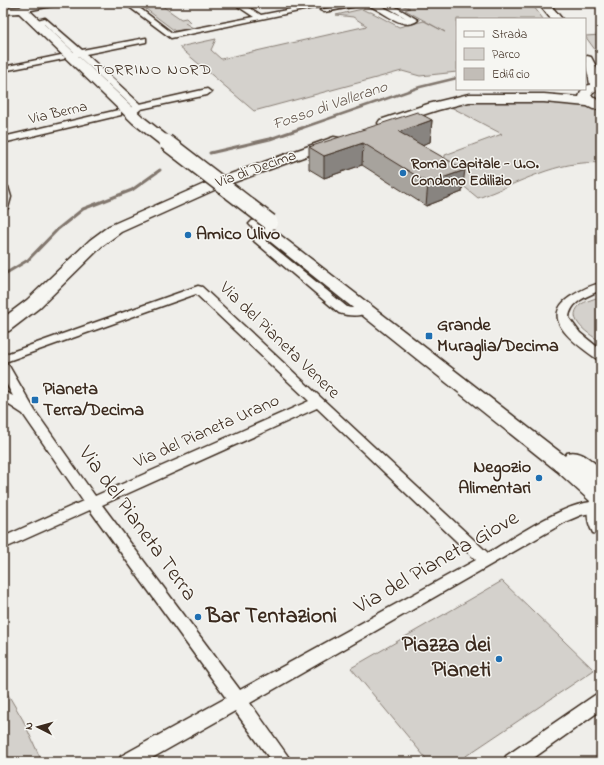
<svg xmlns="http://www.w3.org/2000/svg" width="604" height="765" viewBox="0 0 604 765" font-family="'Indie Flower',sans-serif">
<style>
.green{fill:#d4d1cc;stroke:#887e75}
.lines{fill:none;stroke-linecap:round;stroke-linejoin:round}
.stream-far1{stroke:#81766d;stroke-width:2.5}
.stream{stroke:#81766d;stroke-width:3}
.street-casing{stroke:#3b2a1e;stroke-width:3}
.secondary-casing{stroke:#3b2a1e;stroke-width:3}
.street{fill:#f6f6f2;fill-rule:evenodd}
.secondary{fill:#f6f6f2;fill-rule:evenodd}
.secondary-bridge-casing{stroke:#3b2a1e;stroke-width:18;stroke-linecap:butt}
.secondary-bridge{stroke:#f6f6f2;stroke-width:15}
.wall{fill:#a7a39d;stroke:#3b2a1e}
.shaded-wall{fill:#888480;stroke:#3b2a1e}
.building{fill:#c2bdb7;stroke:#3b2a1e}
.poi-dot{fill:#1f6fb2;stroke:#f6f6f2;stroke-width:1.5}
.labels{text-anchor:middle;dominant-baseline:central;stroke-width:3;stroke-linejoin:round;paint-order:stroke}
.far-street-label{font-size:15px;fill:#3b2a1e;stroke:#f6f6f2}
.far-poi-label{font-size:15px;font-weight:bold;fill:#3b2a1e;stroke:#f6f6f2;text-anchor:start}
.far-neighbourhood-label{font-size:16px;letter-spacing:1px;fill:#3b2a1e;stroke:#f6f6f2}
.far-water-label{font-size:16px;font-style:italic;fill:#64564c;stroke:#f6f6f2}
.poi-label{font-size:18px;font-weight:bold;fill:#3b2a1e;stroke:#f6f6f2;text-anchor:start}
.street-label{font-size:18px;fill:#3b2a1e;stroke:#f6f6f2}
.near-street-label{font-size:22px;fill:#3b2a1e;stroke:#f6f6f2}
.near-poi-label{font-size:22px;font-weight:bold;fill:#3b2a1e;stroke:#f6f6f2;text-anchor:start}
</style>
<rect width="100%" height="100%" fill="#efeeea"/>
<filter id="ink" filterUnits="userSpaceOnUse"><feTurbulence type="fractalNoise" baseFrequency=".025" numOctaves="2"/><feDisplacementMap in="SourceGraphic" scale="8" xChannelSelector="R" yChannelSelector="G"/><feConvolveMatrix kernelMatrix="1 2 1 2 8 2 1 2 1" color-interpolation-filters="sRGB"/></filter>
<g filter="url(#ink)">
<path class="green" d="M138 3H158L181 19 186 18 190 22 185 23 193 28 175 31Z
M394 3H531L543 19H457V72L420 76 402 71 254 111 179 47 216 39 211 50 221 59 367 26 353 17 336 15 362 9 368 12H371L399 27 424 21 445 32 405 10 410 8Z
M601 35V58L585 36Z
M478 100C515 100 566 98 601 110V163C558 159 518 184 478 198L444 170 445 155 502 134 449 106Z
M601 296V342C591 335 564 320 580 305 585 301 595 299 601 296Z
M502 581 594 670 457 762H429L351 668Z
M3 686 23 720 42 762H3Z"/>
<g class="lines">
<path class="stream-far1" d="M585 68 601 67
M299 129 420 87 457 78"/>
<path class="stream" d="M210 153 270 139 302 128
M3 275 28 260 58 229 83 209 132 190 160 170"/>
<g class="street-casing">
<path id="street" d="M50 3H66L22 12 18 10Z
M124 3H133L172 33 254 17 233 3H242L261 15 322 3H337L171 38Z
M354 3H375L406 18 380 3H389L418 20C404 32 383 11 370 6 363 3 333 11 324 12L320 10Z
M45 18 82 50 146 38V42L86 54 140 104 207 89 211 92 207 95 141 109 134 115H128L127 113 133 107 78 56H72L71 54 74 52 43 23 34 24 30 22Z
M61 55 65 57 64 59 3 71V67Z
M118 110 121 111V115L3 143V137Z
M3 184 8 187 11 197 8 208 3 211Z
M270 232 275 235 265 240 347 307C354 310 361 305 368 306L370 309C363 318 348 316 339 313L254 241 256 236Z
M601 283V290C587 296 570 302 569 318L580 333 601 350V360L597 359C578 345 537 319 570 297 580 291 590 285 601 283Z
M198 286 202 287 488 553C512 539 575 495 601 503V511L581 515 567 521 250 703 292 762H272L235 711 145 762H119L121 756 226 698 90 510 3 549V537L83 501 23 414 3 401V391L13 396 3 378V355ZM196 294 309 401 95 496 35 411 9 366 5 362ZM317 408 476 560 240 690 102 505Z
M601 692V710L528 762H504L506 756 595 695Z"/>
</g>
<g class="secondary-casing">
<path id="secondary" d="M26 3H37L36 6 29 10 143 117 171 139 173 142 171 145H161L133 123 19 13 3 14V8L20 7Z
M538 3H549L562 19H551Z
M587 56 591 57 601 76V89L593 92 591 95 601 103V109H593L587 106 544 102H469L438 110 385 127 380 126 378 123 380 120 428 104 469 94H544L579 97 582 89H585V86L590 85C589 75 585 67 585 57Z
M334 137 339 138 341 141 339 144 221 187 121 232 102 246 39 308 9 331 3 332V318L27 300 90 240 109 226 211 181Z
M257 219 262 221 565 456 567 453C581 449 590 460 601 468V535L593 533C587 522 586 512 590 501L557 471 252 227 249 224 252 221Z"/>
</g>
<use href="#street" class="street"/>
<use href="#secondary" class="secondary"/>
<g class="secondary-bridge-casing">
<path id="secondary-bridge" d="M166 142 270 222"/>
</g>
<use href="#secondary-bridge" class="secondary-bridge"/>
</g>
<path class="wall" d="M432 120 430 142 421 145 462 192 426 206 362 165 324 178 309 169V147Z"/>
<path class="shaded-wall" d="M432 120 430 142 398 153 399 132Z
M363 143 362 165 324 178V156Z
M465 170 462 192 426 206 428 183Z"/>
<path class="building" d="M417 112 432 120 399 132 465 170 428 183 363 143 324 156 309 147Z"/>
</g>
<g class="poi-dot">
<circle cx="403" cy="173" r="4"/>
<circle cx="188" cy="235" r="4"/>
<rect x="425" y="332" width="8" height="8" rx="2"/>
<rect x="31" y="396" width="8" height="8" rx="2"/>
<circle cx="539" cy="478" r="4"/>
<circle cx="198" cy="617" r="4"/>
<circle cx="499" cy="659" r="4"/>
</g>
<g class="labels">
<g class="far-street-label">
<text transform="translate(58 113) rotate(-13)">Via Berna</text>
<text transform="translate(256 169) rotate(-20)">Via di Decima</text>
</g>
<g class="far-poi-label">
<text x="411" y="164">Roma Capitale - U.O.<tspan x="411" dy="17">Condono Edilizio</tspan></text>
</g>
<g class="far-neighbourhood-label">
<text x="153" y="70">TORRINO NORD</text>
</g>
<g class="far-water-label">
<text transform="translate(330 106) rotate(-19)">Fosso di Vallerano</text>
</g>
<g class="poi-label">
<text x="196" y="235">Amico Ulivo</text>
<text x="437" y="326">Grande<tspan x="437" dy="21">Muraglia/Decima</tspan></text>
<text x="43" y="390">Pianeta<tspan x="43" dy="21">Terra/Decima</tspan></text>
<text x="531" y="468" text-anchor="end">Negozio<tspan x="531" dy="21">Alimentari</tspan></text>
</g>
<g class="street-label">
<text transform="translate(279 341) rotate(44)">Via del Pianeta Venere</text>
<text transform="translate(207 432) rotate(-24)">Via del Pianeta Urano</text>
</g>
<g class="near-street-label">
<text transform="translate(137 524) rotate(54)">Via del Pianeta Terra</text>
<text transform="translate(437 563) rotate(-30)">Via del Pianeta Giove</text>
</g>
<g class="near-poi-label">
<text x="206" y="617">Bar Tentazioni</text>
<text x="491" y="646" text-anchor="end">Piazza dei<tspan x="491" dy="25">Pianeti</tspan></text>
</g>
</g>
<rect width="604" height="765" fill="none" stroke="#f6f6f2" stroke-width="16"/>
<rect x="8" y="8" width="588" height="749" fill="none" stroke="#3b2a1e" stroke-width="1.5" filter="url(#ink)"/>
<rect x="456" y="18" width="130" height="72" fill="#f6f6f2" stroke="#aba49d"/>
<rect x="464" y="31" width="20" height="6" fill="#f6f6f2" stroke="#aba49d"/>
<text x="492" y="38" font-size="12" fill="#3b2a1e">Strada</text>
<rect x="464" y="48" width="20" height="12" fill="#d4d1cc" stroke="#aba49d"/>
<text x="492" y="58" font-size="12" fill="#3b2a1e">Parco</text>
<rect x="464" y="68" width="20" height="12" fill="#c2bdb7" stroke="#aba49d"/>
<text x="492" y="78" font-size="12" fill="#3b2a1e">Edificio</text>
<g transform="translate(38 727) rotate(276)" stroke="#f6f6f2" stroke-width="3" paint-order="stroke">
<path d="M0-3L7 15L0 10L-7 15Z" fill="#3b2a1e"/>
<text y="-6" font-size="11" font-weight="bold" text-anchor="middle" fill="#3b2a1e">N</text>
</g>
</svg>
